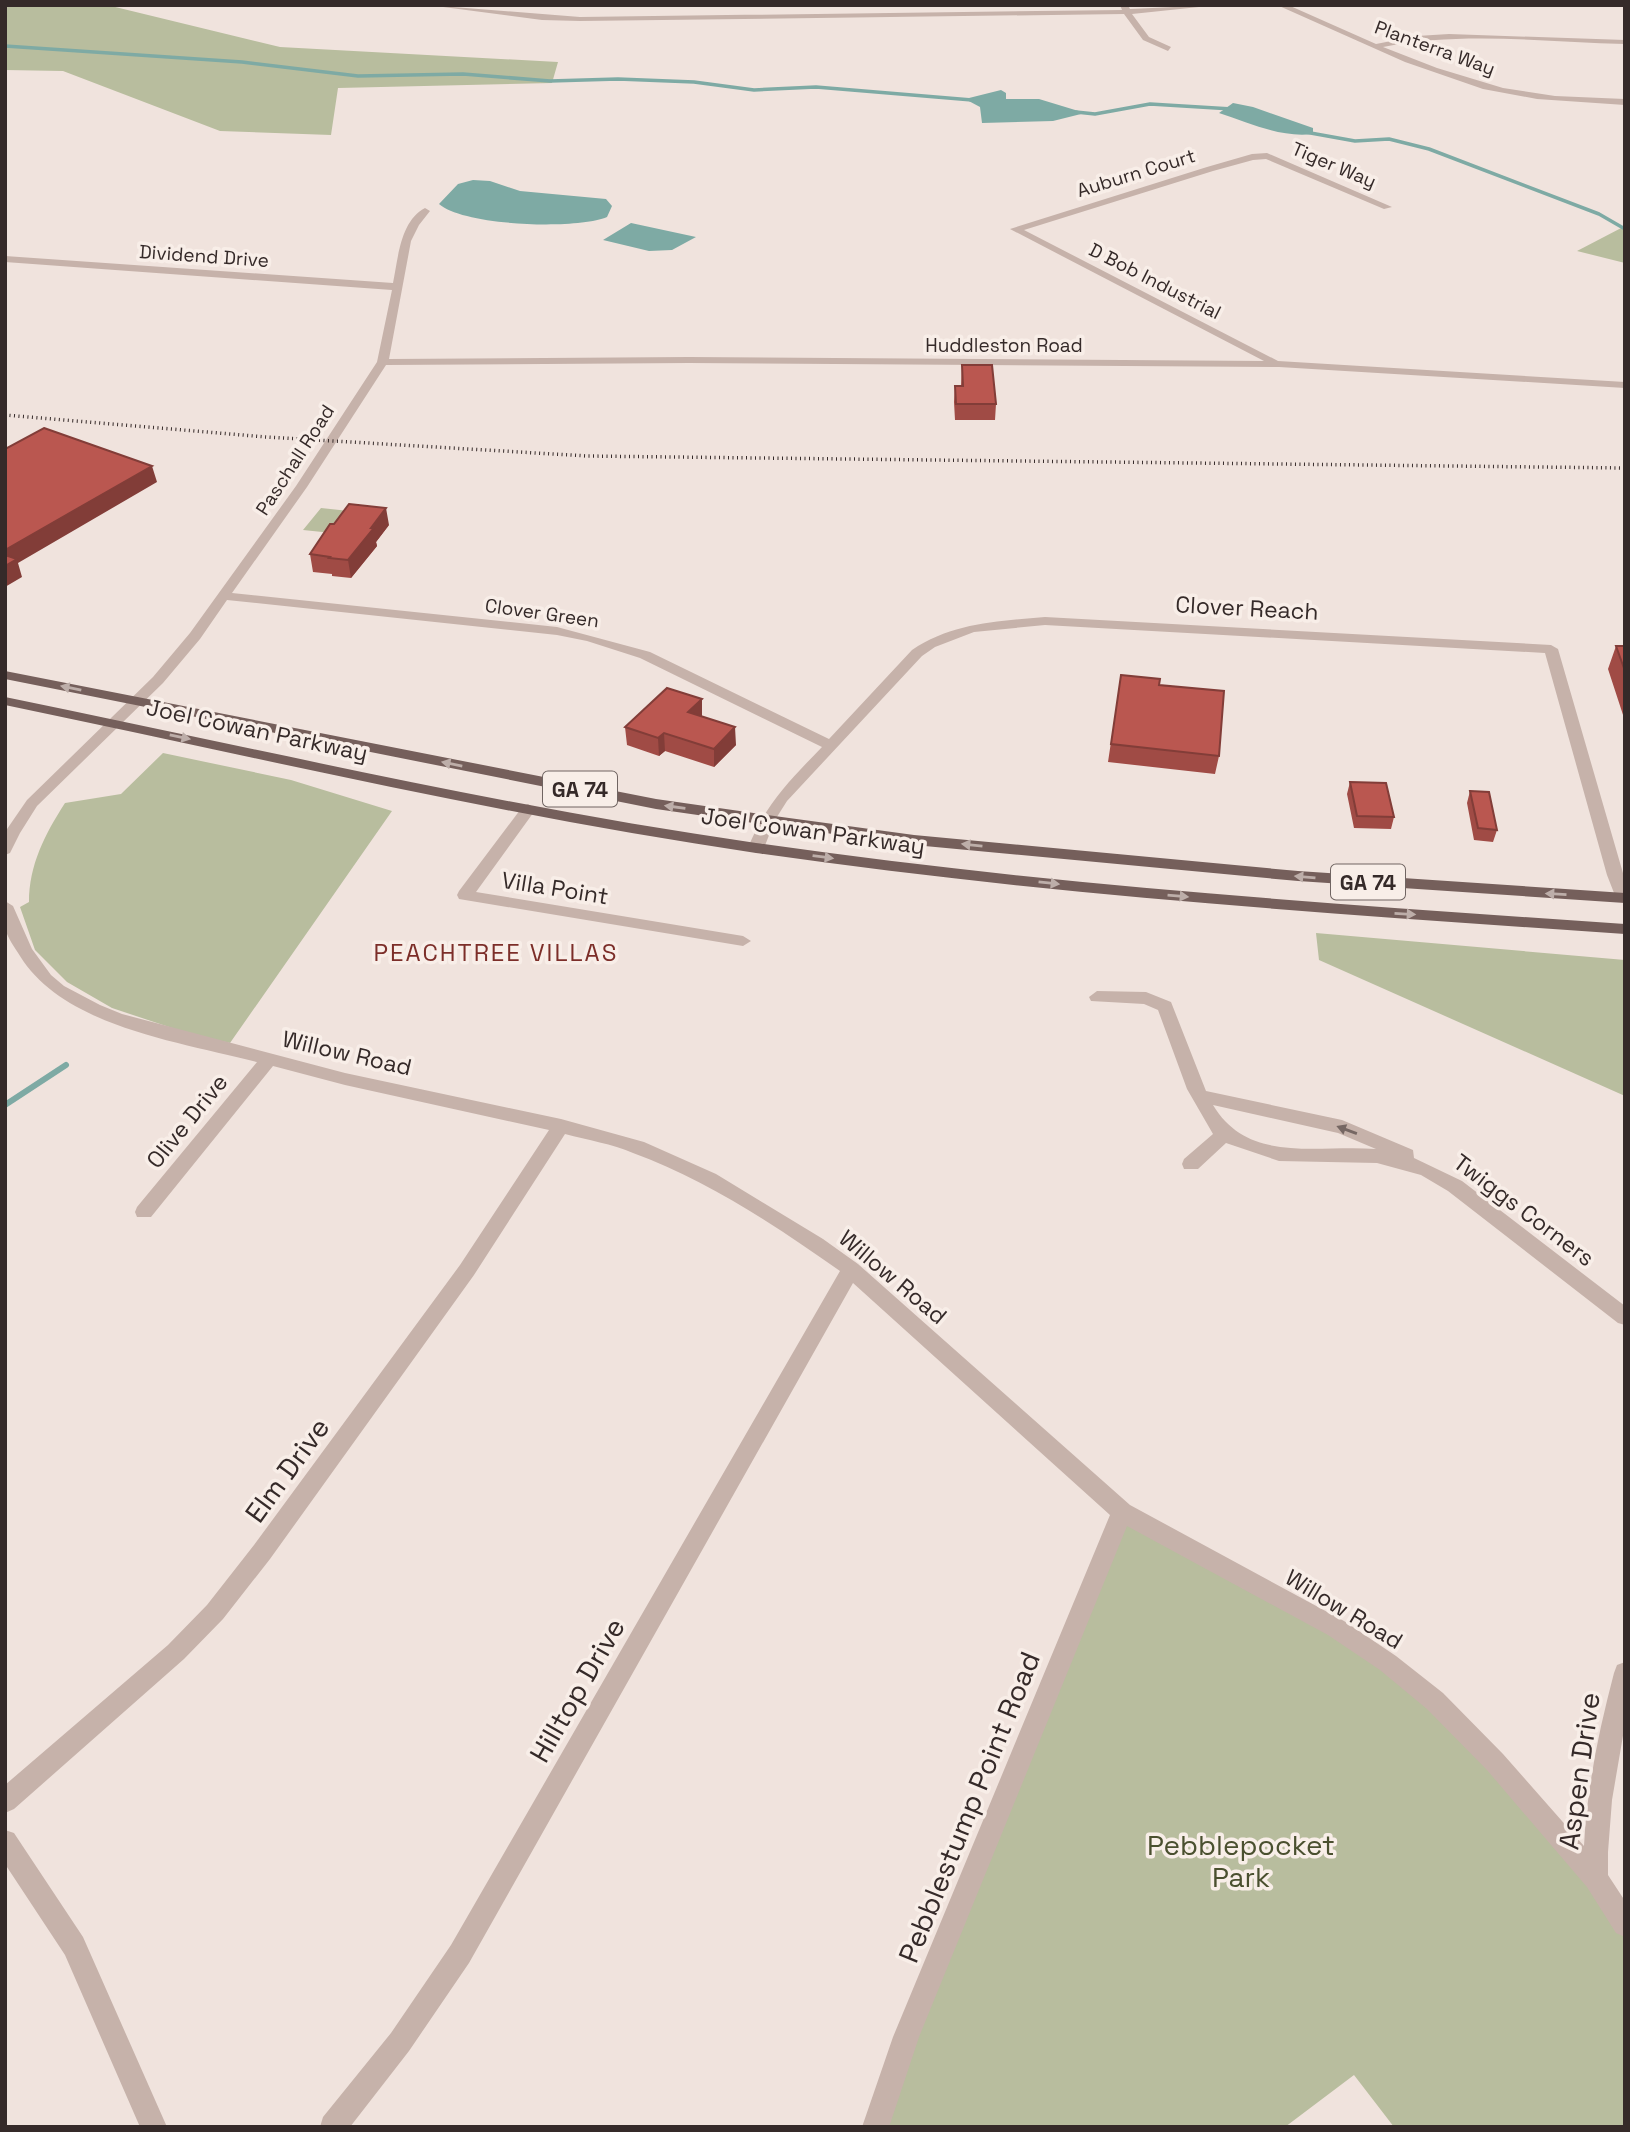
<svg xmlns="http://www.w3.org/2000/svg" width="1630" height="2132" viewBox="0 0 1630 2132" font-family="'Space Grotesk',sans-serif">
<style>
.green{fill:#b8bd9e}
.water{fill:#7eaaa4}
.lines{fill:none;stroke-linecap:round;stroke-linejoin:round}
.stream-far1{stroke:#7eaaa4;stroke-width:3.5}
.stream{stroke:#7eaaa4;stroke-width:6}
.minor{fill:#c6b2aa;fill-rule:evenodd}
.major{fill:#755f5b;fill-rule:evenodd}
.rail{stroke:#352a29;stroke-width:3.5;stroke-dasharray:1 3.5;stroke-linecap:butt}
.wall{fill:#a04b45}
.shaded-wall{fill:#823d38}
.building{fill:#ba5750;stroke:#823d38;stroke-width:2}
.oneway{fill:#bdaea9}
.oneway2{fill:#766763}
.labels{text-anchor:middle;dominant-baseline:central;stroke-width:7;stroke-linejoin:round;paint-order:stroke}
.far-street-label{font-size:19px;fill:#352a29;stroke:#f8eee8}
.shield{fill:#f8eee8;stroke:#706562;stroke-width:2}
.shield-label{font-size:21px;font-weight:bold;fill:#352a29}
.street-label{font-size:23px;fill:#352a29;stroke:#f8eee8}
.neighbourhood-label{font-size:24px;letter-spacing:2px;fill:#7c2e29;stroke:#f8eee8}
.near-street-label{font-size:28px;fill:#352a29;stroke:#f8eee8}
.near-park-label{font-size:28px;fill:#4a502f;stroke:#f8eee8}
</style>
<rect width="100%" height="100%" fill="#f0e3dd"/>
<path class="green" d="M5 5H107L280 47 558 62 552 83 338 88 331 135 220 131 63 71 5 70Z
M1625 226V263L1577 251Z
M321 508 349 511 332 533 303 530Z
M163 753 291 780 392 811 230 1043 190 1034 112 1008 67 982 35 950 20 907 29 902C29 865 45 834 65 803L121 794Z
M1316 933 1625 960V1096L1319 960Z
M1122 1512 1388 1663 1596 1878 1625 1924V2127H1394L1354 2075 1285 2127H875Z"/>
<path class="water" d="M1001 90 1006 93V99H1039L1085 113 1053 121 982 123 980 107 965 99Z
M1233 103 1253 107 1313 128V134C1280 138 1250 123 1219 113Z
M473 180 490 181 520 191 606 199 612 206 607 217C576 230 464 226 439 204L458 184Z
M631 223 696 237 672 250 649 251 603 240Z"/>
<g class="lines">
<path class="stream-far1" d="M5 46 242 62 358 76 463 74 550 81 618 79 694 82 754 90 816 87 972 100
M1076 112 1095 114 1150 104 1232 109
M1305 132 1355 141 1389 139 1429 149 1599 214 1625 229"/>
<path class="stream" d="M5 1105 66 1065"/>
<path class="minor" d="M428 5 580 17 1122 10 1120 5H1128L1130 9 1218 5 1132 14 1149 37 1171 47 1168 51 1143 40 1124 14 580 21 542 20Z
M1277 5H1288L1376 44 1417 36 1449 34 1625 40V44C1545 42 1462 31 1383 47L1437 68 1503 88 1555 96 1625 99V105L1537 99 1483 89 1405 62Z
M1267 153 1392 207 1384 209 1266 159 1253 160 1213 171 1024 230 1278 361 1625 382V388L1279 367 689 363 386 365 307 487 232 593 557 627 650 652 829 739 912 650C952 623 998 621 1045 617L1551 645 1558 649 1625 880V903L1616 898 1607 875 1545 653 1045 625 974 632 935 647 922 656 787 801 775 820 764 848 756 853 748 848C765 805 790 780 822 747L640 658 587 641 557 635 227 600 200 639 163 683 37 806 20 833 10 853 5 855V832L27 800 153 677 190 633 296 486 377 362 392 290 5 262V256L393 283C398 259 400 221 425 208L430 211 419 225 411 241 389 359 689 357 1264 361 1010 229 1207 167 1252 154Z
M528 804 536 809 476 892 743 936 751 941 743 946 459 899 457 895 459 891 523 806Z
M5 901 13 906 32 949 51 975 64 986 100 1005 122 1014 345 1073 561 1119 644 1142 716 1174 823 1239 858 1264 1130 1505 1344 1621 1396 1656 1443 1693 1503 1754 1584 1846C1587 1787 1599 1730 1614 1673L1617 1665 1625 1662V1724L1612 1800 1608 1852V1875L1625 1901V1937L1616 1933 1587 1887 1487 1770 1427 1709 1380 1670 1328 1635 1127 1526 919 2037 889 2127H862L893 2037 1110 1515 853 1283 469 1963 409 2051 350 2127H320L323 2117 391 2033 451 1945 840 1271C776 1226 707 1180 633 1153 612 1144 588 1140 565 1134L474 1275 270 1559 223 1619 184 1659 14 1809 5 1813V1785L168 1645 207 1605 254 1545 460 1265 549 1130 345 1085 273 1066 151 1217H137L135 1212 137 1207 257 1062C180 1042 64 1027 20 956 15 948 7 937 5 928 4 919 5 909 5 901Z
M1097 991 1146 992 1171 1002 1206 1091 1342 1120 1413 1150 1414 1158 1462 1181 1625 1306V1325L1618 1323 1448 1191 1421 1175 1377 1163 1279 1161 1226 1143 1198 1169H1184L1182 1164 1184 1159 1213 1134 1187 1089 1158 1010 1144 1004 1091 1001 1089 997ZM1213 1105 1338 1133 1376 1149C1318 1144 1249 1165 1213 1105Z
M5 1830 14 1833 83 1937 167 2127H140L65 1955 5 1864Z"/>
<path class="major" d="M5 671 656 799 767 815 914 835 1298 871 1625 893V903L1298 881 914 845 767 825 656 809 5 679Z
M5 697C255 748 504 807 756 843 1044 885 1335 904 1625 924V934C1335 914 1044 895 756 853 504 816 255 757 5 705Z"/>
<path class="rail" d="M5 415 266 437 587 456 1625 468"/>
</g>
<path class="wall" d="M962 365 996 404 995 420H955L954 402 955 386H961Z
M389 525 376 542 377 546 351 578 332 576V574L313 572 310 554Z
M1616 646H1625V721L1608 669Z
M1121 675 1219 756 1215 774 1108 762Z
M702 699V717L736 745 714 767 665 751 659 756 627 745 625 727Z
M1350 782 1394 817 1391 829 1354 828 1347 794Z
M1470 791 1497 830 1493 842 1474 840 1467 803Z"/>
<path class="shaded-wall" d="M152 466 157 482 18 563 22 577 5 587V550Z
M386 508 389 525 376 542 377 546 351 578 348 560Z
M702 699V717L688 712Z
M735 727 736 745 714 767V749Z
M664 733 665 751 659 756 658 738Z"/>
<path class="building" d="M962 365H992L996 404H956L955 386H963Z
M44 428 152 466 5 550V449Z
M349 504 386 508 371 528H374L348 560 329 558 330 557 310 554 330 524H334Z
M5 555 17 559 5 566Z
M1616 646H1625V671Z
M1121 675 1160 679 1159 685 1224 691 1219 756 1111 744Z
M667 688 702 699 688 712 735 727 714 749 664 733 658 738 625 727Z
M1350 782 1386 783 1394 817 1357 816Z
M1470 791 1489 792 1497 830 1478 828Z"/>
<defs><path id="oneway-solid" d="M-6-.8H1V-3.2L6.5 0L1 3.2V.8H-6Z" transform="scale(1.75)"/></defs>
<g class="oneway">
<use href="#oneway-solid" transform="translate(71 688) rotate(-169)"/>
<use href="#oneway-solid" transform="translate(180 737) rotate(12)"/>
<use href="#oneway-solid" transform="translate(452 764) rotate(-169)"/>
<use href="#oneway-solid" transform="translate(675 807) rotate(-172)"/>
<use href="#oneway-solid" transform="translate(972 845) rotate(-174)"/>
<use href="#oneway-solid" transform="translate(823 857) rotate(7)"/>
<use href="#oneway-solid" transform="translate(1305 877) rotate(-175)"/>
<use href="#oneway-solid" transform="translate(1049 883) rotate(6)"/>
<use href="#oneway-solid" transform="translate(1556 894) rotate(-177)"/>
<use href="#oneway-solid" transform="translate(1178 896) rotate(5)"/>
<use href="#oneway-solid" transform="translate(1405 914) rotate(3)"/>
</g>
<use class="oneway2" href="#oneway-solid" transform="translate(1347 1130) rotate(-160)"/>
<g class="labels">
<g class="far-street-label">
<text transform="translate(1435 48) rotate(20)">Planterra Way</text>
<text transform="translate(1334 165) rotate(23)">Tiger Way</text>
<text transform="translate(1136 173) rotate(-17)">Auburn Court</text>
<text transform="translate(204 256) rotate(4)">Dividend Drive</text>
<text transform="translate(1155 281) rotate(27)">D Bob Industrial</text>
<text x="1004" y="345">Huddleston Road</text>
<text transform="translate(295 460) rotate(-57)">Paschall Road</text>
<text transform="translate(542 613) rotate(8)">Clover Green</text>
</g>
<g class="shield">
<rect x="543" y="771.5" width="74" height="35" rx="5"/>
<rect x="1331" y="864.5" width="74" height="35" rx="5"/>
</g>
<g class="shield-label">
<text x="580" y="789">GA 74</text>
<text x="1368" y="882">GA 74</text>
</g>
<g class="street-label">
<text transform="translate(1247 608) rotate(3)">Clover Reach</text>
<text transform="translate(257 730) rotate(12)">Joel Cowan Parkway</text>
<text transform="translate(813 831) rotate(8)">Joel Cowan Parkway</text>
<text transform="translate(555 888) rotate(9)">Villa Point</text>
<text transform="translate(347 1053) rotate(13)">Willow Road</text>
<text transform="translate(187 1121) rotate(-51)">Olive Drive</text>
<text transform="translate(1524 1210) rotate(37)">Twiggs Corners</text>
<text transform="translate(893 1277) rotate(40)">Willow Road</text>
<text transform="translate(1344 1609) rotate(31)">Willow Road</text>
</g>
<g class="neighbourhood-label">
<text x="496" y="952">PEACHTREE VILLAS</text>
</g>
<g class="near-street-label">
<text transform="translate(287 1470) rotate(-54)">Elm Drive</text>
<text transform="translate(577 1690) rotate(-60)">Hilltop Drive</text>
<text transform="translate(1579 1771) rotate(-82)">Aspen Drive</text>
<text transform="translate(969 1807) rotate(-68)">Pebblestump Point Road</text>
</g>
<g class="near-park-label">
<text x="1241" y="1845">Pebblepocket<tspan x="1241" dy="32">Park</tspan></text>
</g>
</g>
<rect width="1630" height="2132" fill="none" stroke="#352a29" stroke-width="14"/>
</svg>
